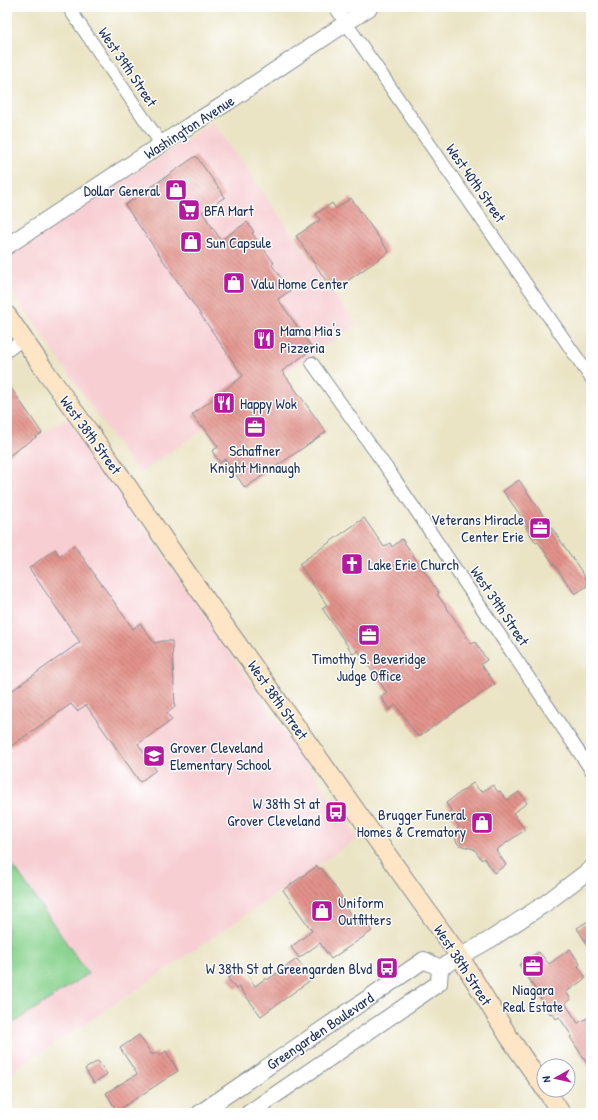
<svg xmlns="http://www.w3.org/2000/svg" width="598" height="1120" viewBox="0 0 598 1120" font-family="'Patrick Hand',sans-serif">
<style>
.built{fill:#f7cfd3}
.pitch{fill:#87d18d;stroke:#518076}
.building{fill:url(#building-back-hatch)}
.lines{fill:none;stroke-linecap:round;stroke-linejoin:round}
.minor-casing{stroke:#828a92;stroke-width:14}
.tertiary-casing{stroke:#828a92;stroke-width:18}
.secondary-casing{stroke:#828a92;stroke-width:20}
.minor{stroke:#fff;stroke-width:12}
.tertiary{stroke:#fff;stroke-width:16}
.secondary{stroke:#fde5c5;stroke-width:18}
.labels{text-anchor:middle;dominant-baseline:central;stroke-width:3;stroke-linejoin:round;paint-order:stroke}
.street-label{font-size:15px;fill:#1b2f5e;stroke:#fff}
.poi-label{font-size:15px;fill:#1b2f5e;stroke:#fff;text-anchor:start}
</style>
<defs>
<pattern id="building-back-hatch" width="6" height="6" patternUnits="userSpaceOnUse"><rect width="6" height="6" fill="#e2928a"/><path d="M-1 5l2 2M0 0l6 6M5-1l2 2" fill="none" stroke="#b67874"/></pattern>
</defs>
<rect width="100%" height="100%" fill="#fff"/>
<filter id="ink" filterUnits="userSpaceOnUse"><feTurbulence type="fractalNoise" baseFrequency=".025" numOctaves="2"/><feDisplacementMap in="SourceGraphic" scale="8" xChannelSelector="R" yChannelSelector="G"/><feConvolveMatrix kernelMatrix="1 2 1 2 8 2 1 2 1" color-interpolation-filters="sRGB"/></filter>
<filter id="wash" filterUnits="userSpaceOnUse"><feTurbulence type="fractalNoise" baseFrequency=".012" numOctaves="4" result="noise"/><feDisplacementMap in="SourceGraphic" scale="16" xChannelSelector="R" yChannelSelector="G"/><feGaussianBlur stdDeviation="0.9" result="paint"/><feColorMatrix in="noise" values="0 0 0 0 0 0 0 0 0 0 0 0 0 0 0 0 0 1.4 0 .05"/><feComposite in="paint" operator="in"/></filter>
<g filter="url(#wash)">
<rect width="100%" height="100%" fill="#eae4c5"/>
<path class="built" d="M213 122 356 325 138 474 7 284V256Z
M67 417 358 838 131 993 7 1075V459Z"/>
<path class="pitch" d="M7 857 88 974 7 1027Z"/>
<g id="blocks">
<path class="building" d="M196 156 225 197 202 212 221 240 247 222 254 232 252 233 274 263 272 265 290 291 278 299 313 349 282 371 326 432 245 488 225 459 220 463 212 451 218 447 203 426 201 427 192 415 243 376 125 205Z
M351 198 389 252 333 291 296 236 320 220 316 214 332 203 336 209Z
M7 382 42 433 7 457Z
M519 480 590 584 575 594 538 542 536 543 526 528 528 526 503 491Z
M364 518 384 547 390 543 392 547 402 539 439 593 437 594 472 644 475 642 487 660 481 664 495 684 418 737 396 705 389 710 381 697 387 693 358 650 353 654 337 630 322 608 327 605 299 564Z
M74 545 133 629 140 623 154 643 163 641H172L175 707 167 713 172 720 138 744 156 770 140 782 86 705 77 711 71 704 7 749V694L80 642 29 568 55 549 59 556Z
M473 783 480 791 481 790 482 792 493 785 498 792 500 791 507 800 519 792 527 803 513 813 525 830 496 850 506 865 494 873 484 858 482 860 474 849 459 845 456 841 455 833 459 827 450 814 452 812 446 803Z
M317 866 319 869 321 868 342 897 340 899 358 926 365 921 372 931 331 959 320 943 299 958 291 947 312 931 283 890Z
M591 919V950L577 928Z
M570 949 580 964 578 966 586 978 566 992 571 999 565 1003 578 1023 591 1016V1070L570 1037 572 1036 559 1017 556 1019 552 1013 550 1014 525 972 519 965 539 952 549 964Z
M297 959 312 979 261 1016 239 987 236 989 228 978 243 968 255 986 266 978 267 980Z
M139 1035 152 1055 157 1052 159 1056 166 1051 178 1071 117 1111 106 1093 137 1074 120 1048Z
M98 1061 107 1074 94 1083 85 1069Z"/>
</g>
</g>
<g filter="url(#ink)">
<use href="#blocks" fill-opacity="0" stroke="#828a92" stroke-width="1"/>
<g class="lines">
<g class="minor-casing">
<path id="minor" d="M68 7 162 145
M335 7 591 378
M7 351 23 339
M312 363 396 481 591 770"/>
</g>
<g class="tertiary-casing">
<path id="tertiary" d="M7 246 189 126 228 102 370 7
M440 968 491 939 546 903 591 869
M200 1113 424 960 440 968
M249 1113 439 983 440 968"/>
</g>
<g class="secondary-casing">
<path id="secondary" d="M7 315 44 369 111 462 185 570 460 957 509 1037 544 1088
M546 1090 561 1113"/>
</g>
<use href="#minor" class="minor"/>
<use href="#tertiary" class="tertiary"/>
<use href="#secondary" class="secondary"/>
</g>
</g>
<defs>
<g id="shop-square" transform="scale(1.15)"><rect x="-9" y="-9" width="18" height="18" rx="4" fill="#b5179e" stroke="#fff"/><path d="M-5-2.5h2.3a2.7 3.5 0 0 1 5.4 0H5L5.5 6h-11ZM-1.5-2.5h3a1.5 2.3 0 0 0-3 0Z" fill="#fff"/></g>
<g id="supermarket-square" transform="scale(1.15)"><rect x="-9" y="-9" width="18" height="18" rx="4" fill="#b5179e" stroke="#fff"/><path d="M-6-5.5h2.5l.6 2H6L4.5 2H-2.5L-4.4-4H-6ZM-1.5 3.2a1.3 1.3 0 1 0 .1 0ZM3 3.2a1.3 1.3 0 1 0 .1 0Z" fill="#fff"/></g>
<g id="restaurant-square" transform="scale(1.15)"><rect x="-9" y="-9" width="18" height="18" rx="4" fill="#b5179e" stroke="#fff"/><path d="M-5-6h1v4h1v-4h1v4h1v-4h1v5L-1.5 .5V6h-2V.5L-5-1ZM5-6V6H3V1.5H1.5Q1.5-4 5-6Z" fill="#fff"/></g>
<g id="office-square" transform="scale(1.15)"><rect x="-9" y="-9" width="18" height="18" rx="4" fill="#b5179e" stroke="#fff"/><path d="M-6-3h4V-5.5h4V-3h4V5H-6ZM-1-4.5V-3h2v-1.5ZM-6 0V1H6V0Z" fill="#fff"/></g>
<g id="church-square" transform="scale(1.15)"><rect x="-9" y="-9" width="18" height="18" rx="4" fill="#b5179e" stroke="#fff"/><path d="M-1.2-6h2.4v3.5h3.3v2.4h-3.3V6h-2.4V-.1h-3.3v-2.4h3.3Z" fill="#fff"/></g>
<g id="school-square" transform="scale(1.15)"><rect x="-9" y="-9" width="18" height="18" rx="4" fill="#b5179e" stroke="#fff"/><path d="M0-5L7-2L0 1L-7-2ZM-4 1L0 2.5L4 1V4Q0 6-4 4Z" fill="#fff"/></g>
<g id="bus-square" transform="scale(1.15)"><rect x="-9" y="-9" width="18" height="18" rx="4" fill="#b5179e" stroke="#fff"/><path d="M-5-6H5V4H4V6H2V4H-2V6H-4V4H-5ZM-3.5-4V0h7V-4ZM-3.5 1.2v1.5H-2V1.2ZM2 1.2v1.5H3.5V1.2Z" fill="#fff"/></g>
</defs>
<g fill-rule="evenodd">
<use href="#shop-square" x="176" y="190"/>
<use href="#supermarket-square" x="189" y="210"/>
<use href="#shop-square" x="191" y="242"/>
<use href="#shop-square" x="234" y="283"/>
<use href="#restaurant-square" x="264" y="339"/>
<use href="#restaurant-square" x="224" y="403"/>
<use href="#office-square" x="255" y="427"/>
<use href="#office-square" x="540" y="528"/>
<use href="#church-square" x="352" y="564"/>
<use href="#office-square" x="369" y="635"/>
<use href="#school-square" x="154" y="756"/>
<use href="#bus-square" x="336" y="812"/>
<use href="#shop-square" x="482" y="823"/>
<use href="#shop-square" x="322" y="911"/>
<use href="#office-square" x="533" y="966"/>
<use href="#bus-square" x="387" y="968"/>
</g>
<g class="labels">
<g class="street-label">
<text transform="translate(128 67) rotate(56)">West 39th Street</text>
<text transform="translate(189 127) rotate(-33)">Washington Avenue</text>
<text transform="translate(476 183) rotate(55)">West 40th Street</text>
<text transform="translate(91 435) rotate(54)">West 38th Street</text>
<text transform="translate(500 606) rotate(56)">West 39th Street</text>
<text transform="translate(278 700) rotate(55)">West 38th Street</text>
<text transform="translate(463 965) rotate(57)">West 38th Street</text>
<text transform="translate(320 1031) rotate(-34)">Greengarden Boulevard</text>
</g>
<g class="poi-label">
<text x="160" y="190" text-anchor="end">Dollar General</text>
<text x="204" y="210">BFA Mart</text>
<text x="206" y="242">Sun Capsule</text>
<text x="250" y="283">Valu Home Center</text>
<text x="280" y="330">Mama Mia's<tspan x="280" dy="17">Pizzeria</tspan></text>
<text x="240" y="403">Happy Wok</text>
<text x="255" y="450" text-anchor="middle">Schaffner<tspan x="255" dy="17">Knight Minnaugh</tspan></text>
<text x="524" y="519" text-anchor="end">Veterans Miracle<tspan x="524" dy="17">Center Erie</tspan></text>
<text x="368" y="564">Lake Erie Church</text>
<text x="369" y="658" text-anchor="middle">Timothy S. Beveridge<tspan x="369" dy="17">Judge Office</tspan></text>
<text x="170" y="747">Grover Cleveland<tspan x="170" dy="17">Elementary School</tspan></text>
<text x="320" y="803" text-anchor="end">W 38th St at<tspan x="320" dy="17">Grover Cleveland</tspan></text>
<text x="466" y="814" text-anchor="end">Brugger Funeral<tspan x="466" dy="17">Homes &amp; Crematory</tspan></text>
<text x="338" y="902">Uniform<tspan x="338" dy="17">Outfitters</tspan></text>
<text x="372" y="968" text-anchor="end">W 38th St at Greengarden Blvd</text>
<text x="533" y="989" text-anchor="middle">Niagara<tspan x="533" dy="17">Real Estate</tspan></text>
</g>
</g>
<rect width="598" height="1120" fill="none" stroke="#fff" stroke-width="24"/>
<g transform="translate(556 1078) rotate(262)"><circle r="19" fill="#ffffff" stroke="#a4acbf"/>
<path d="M0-3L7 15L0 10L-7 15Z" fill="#b5179e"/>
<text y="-6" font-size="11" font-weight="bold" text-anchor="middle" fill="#1b2f5e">N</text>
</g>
</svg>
